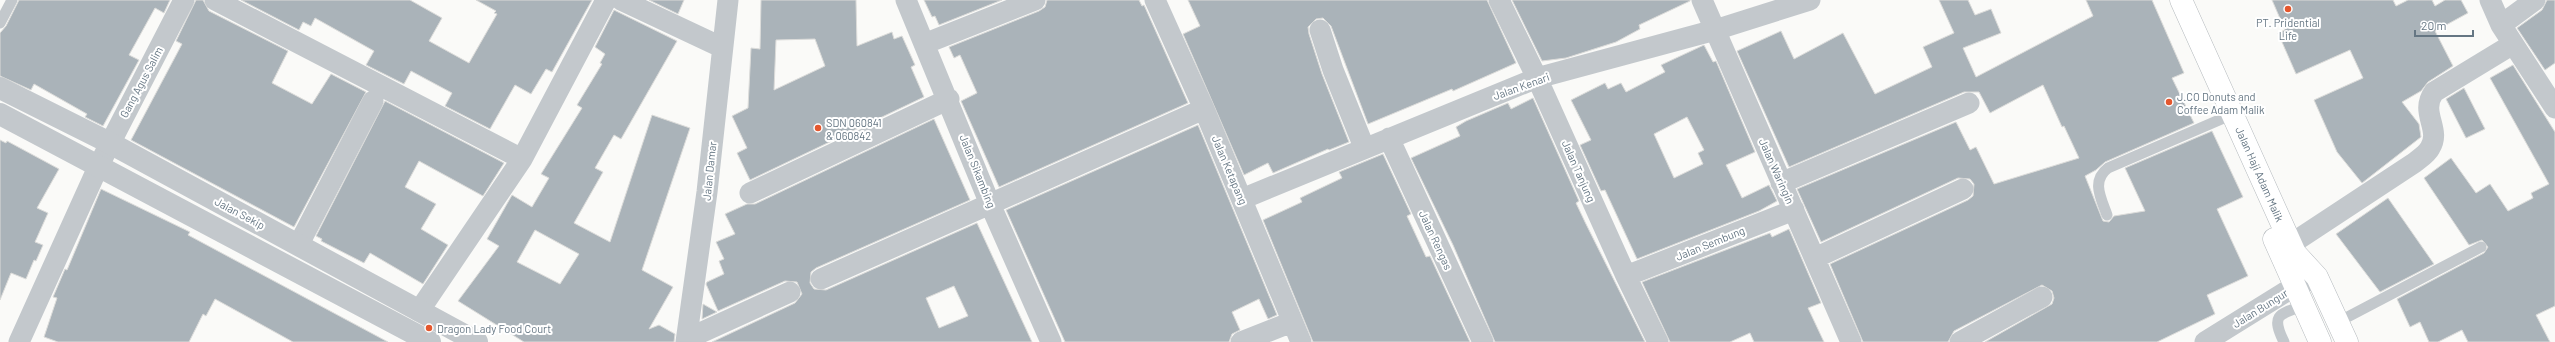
<svg xmlns="http://www.w3.org/2000/svg" width="2555" height="342" viewBox="0 0 2555 342" font-family="Barlow,sans-serif">
<style>
.building{fill:#aab3b9;stroke:#dcdcda;fill-rule:evenodd}
.lines{fill:none;stroke-linecap:round;stroke-linejoin:round}
.primary-casing{stroke:#b5babe;stroke-width:23}
.service{stroke:#c3c8cc;stroke-width:11}
.minor{stroke:#c3c8cc;stroke-width:21}
.tertiary{stroke:#c3c8cc;stroke-width:22}
.primary{stroke:#fff;stroke-width:22}
.poi-dot{fill:#e4572e;stroke:#fff;stroke-width:1.5}
.labels{text-anchor:middle;dominant-baseline:central;stroke-width:4;stroke-linejoin:round;paint-order:stroke}
.poi-label{font-size:11px;fill:#657683;stroke:#fff;text-anchor:start}
.street-label{font-size:11px;fill:#657683;stroke:#fff}
</style>
<rect width="100%" height="100%" fill="#fafaf8"/>
<path class="building" d="M19 0H170L164 13 155 8 129 55 139 60 103 126 85 117 87 114 34 84 31 90 0 76V33L6 26Z
M196 0H203L209 11 288 51 272 83 312 104 331 74 366 92 294 227 131 140 182 44 176 41Z
M241 0H410L442 18 429 41 469 63 497 14 494 13 496 11 476 0H592L552 72 546 69 531 94 515 85 490 129 445 106 452 93 411 71 404 84 366 65 374 51 315 18 311 26 303 22 299 30Z
M649 0H684L678 14Z
M761 0H856L857 46 892 32 894 39 902 36 915 65 911 67 924 97 750 180 737 153 747 148 732 116 748 108 751 48 760 49ZM815 39 825 66 774 90 776 40Z
M924 0H1002L939 25 935 16 932 17Z
M1047 0H1139L1142 6 1144 5 1188 103 999 187 961 101 977 93 960 55 954 58 949 47 1039 11 1045 7Z
M1188 0H1487L1516 63 1453 91 1452 89 1368 124 1331 26 1323 18 1316 19 1308 27 1309 34 1322 74 1349 142 1329 150 1328 149 1273 173 1268 163 1244 175 1183 34 1200 26Z
M1512 0H1690V1L1639 25 1640 29 1616 42 1566 58 1542 61Z
M1939 0H1968L1975 15 1991 9 2001 33 1963 48 1976 77 2093 16 2086 0H2152L2184 73 2172 78 2194 123 2105 162 2096 170 2085 176 2103 221 2109 222 2114 216 2145 211 2125 168 2212 131 2243 197 2217 209 2248 276 2207 295 2215 314 2157 342H1985L2052 304 2054 298 2052 291 2042 285 1954 331 1948 342H1863L1830 264 1968 200 1973 196 1974 184 1970 179 1958 178 1821 242 1797 189 1956 122 1970 150 1976 147 1994 184 2079 158 2064 126 2062 127 2043 85 1990 113 1979 92H1964L1789 167 1737 51 1781 31 1794 59 1843 33 1875 94 1932 67 1923 47 1954 33Z
M2272 0H2393L2396 6 2408 0H2432L2435 6 2445 0H2461L2468 13 2435 31 2453 66 2428 82 2421 91 2402 102 2419 124 2421 137 2362 183 2337 152 2314 100 2363 78 2350 50 2296 74 2278 33 2285 30Z
M2547 0H2555V63L2545 70 2517 28 2542 10Z
M614 10 677 41 621 139 614 135 595 168 603 172 574 223 610 242 652 115 690 128 642 270 673 287 649 329 659 325 675 334 674 342H524L458 301 499 246 487 239 512 195 532 207 549 178 541 174 582 108 577 105 602 64 600 63 605 54 595 47ZM535 230 579 254 560 284 517 262Z
M1704 45 1713 62 1716 61 1755 152 1726 165 1742 198 1769 185 1777 201 1759 211 1637 259 1605 190 1601 191 1580 145 1591 140 1571 100 1605 83 1608 89 1621 83 1626 92 1665 72 1661 65ZM1687 117 1704 150 1698 153 1703 164 1674 178 1654 134Z
M2513 65 2555 132V306L2536 315 2550 342H2468L2462 330 2438 342H2429L2420 322 2410 327 2397 299 2484 253 2488 247 2482 240 2469 245 2424 178 2451 158 2476 193 2490 184 2508 211 2533 198 2531 193 2549 184 2490 78Z
M2464 88 2485 129 2466 138 2446 99Z
M1533 98 1579 201 1576 203 1585 222 1645 342H1495L1453 245 1411 158 1460 136 1456 127 1466 121 1508 103 1511 109Z
M385 101 504 163 483 196 419 161 405 187 436 204 421 229 448 245 423 284 370 253 364 263 321 241 322 239 316 236Z
M934 119 970 200 816 268 811 272 810 283 814 289 826 290 977 223 1032 342H712L795 303 802 294 797 282 785 281 718 311 706 284 707 282 724 274 719 261 724 259 716 242 735 234 725 214 747 204H755ZM954 286 968 316 939 328 926 298Z
M1198 125 1277 315 1268 319 1259 299 1232 312 1240 330 1232 334 1229 342H1065L1006 210Z
M0 140 6 143 7 141 59 169 37 208 48 213 35 242 43 245 36 261 34 260 26 279 11 273 0 300Z
M1383 154 1411 214 1407 216 1426 257 1430 256 1470 342H1313L1263 220 1302 202 1300 198 1342 178 1339 172Z
M101 189 190 232 188 235 388 342H293L215 299 206 316 203 314 189 342H58L44 337 57 298 53 297 65 269 67 270Z
M2388 198 2434 264 2380 292 2336 234Z
M1789 229 1821 303 1808 308 1824 342H1754L1750 333 1730 342H1670L1642 282 1770 233 1772 237Z
M703 304 717 312 702 319Z"/>
<g class="lines">
<g class="primary-casing">
<path id="primary" d="M2181 0 2295 253 2317 277 2347 342
M2274 239 2320 342"/>
</g>
<path class="service" d="M0 23 12 0
M2107 215C2101 198 2091 181 2108 168L2233 114
M2338 322 2481 247
M2284 342C2271 315 2278 314 2304 306"/>
<path class="minor" d="M215 0 522 159
M621 0 721 47
M906 0 990 204 1051 342
M1155 0 1204 109 1301 342
M1499 0 1537 78 1626 276 1658 342
M1702 0 1851 342
M2490 0 2501 25 2555 108
M2501 25 2535 0
M1320 30 1333 70 1364 147
M924 44 1035 0
M1389 138 1483 342
M1781 183 1969 103
M750 193 949 99
M1242 199 1537 78 1715 30 1810 0
M299 244 373 101
M2291 244 2414 163C2419 159 2427 154 2430 148 2442 129 2419 113 2434 92L2513 44
M1815 258 1963 189
M1626 276 1794 210
M821 279 1204 109
M419 311 522 159 606 0
M687 339 790 292
M19 342 99 165 184 0
M686 342 707 192 728 0
M1241 342 1292 322
M1960 342 2042 297
M2205 342 2295 286 2317 277"/>
<path class="tertiary" d="M0 88 110 143 477 342
M0 114 430 342"/>
<use href="#primary" class="primary"/>
</g>
<g class="poi-dot">
<circle cx="2288" cy="9" r="4"/>
<circle cx="2169" cy="102" r="4"/>
<circle cx="818" cy="128" r="4"/>
<circle cx="429" cy="328" r="4"/>
</g>
<g class="labels">
<g class="poi-label">
<text x="2288" y="22" text-anchor="middle">PT. Pridential<tspan x="2288" dy="13">Life</tspan></text>
<text x="2177" y="96">J.CO Donuts and<tspan x="2177" dy="13">Coffee Adam Malik</tspan></text>
<text x="826" y="122">SDN 060841<tspan x="826" dy="13">&amp; 060842</tspan></text>
<text x="437" y="328">Dragon Lady Food Court</text>
</g>
<g class="street-label">
<text transform="translate(141 82) rotate(-62)">Gang Agus Salim</text>
<text transform="translate(1521 86) rotate(-20)">Jalan Kenari</text>
<text transform="translate(1230 170) rotate(67)">Jalan Ketapang</text>
<text transform="translate(709 171) rotate(-84)">Jalan Damar</text>
<text transform="translate(978 171) rotate(68)">Jalan Sikambing</text>
<text transform="translate(1579 171) rotate(66)">Jalan Tanjung</text>
<text transform="translate(1777 171) rotate(66)">Jalan Waringin</text>
<text transform="translate(2260 174) rotate(66)">Jalan Haji Adam Malik</text>
<text transform="translate(240 213) rotate(28)">Jalan Sekip</text>
<text transform="translate(1436 240) rotate(65)">Jalan Rengas</text>
<text transform="translate(1710 243) rotate(-22)">Jalan Sembung</text>
<text transform="translate(2260 308) rotate(-32)">Jalan Bungur</text>
</g>
</g>
<path d="M2415 30v6h58v-6" fill="none" stroke="#657683" stroke-width="2"/>
<text x="2421" y="30" font-size="12" fill="#657683" stroke="#ffffff" stroke-width="3" paint-order="stroke">20 m</text>
</svg>
